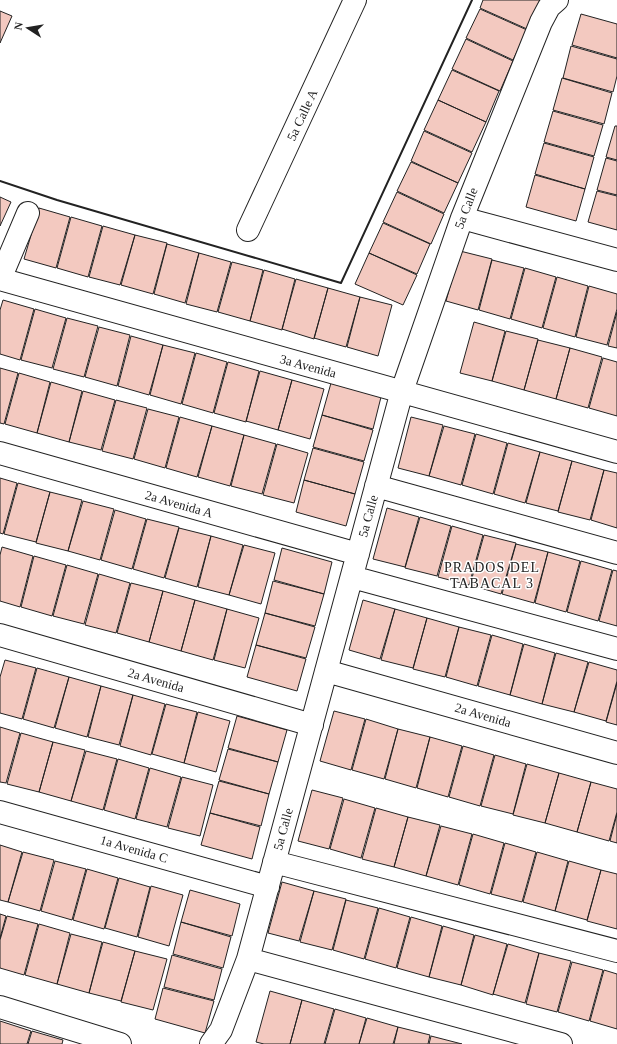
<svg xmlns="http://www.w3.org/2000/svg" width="617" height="1044" viewBox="0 0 617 1044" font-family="'Times New Roman',serif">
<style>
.building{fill:#f3c9c0;stroke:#222}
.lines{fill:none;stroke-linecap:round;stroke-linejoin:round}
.minor-casing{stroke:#222;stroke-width:24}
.minor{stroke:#fff;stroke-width:22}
.wall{stroke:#222;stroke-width:2}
.labels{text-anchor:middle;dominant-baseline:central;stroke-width:3;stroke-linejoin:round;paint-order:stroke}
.street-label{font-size:13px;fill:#222;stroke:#fff}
.neighbourhood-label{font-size:14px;letter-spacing:1px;fill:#222;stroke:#fff}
</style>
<rect width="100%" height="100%" fill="#fff"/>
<path class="building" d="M483 0H540L527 29 480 8Z
M480 9 527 30 513 60 466 38Z
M0 11 12 16 0 43Z
M581 14 617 24V58L572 45Z
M466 39 513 61 500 91 452 69Z
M571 46 617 59V76L613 92 563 78Z
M452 70 499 91 486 122 438 100Z
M562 78 612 93 604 124 553 110Z
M438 100 486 122 472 152 424 130Z
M553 111 603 125 594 156 544 142Z
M615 126H617V160L606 157Z
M424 131 472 153 458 183 411 161Z
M544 143 594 157 585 189 535 174Z
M606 158 617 161V195L597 190Z
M411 162 458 183 444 213 397 191Z
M535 175 585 189 576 221 526 207Z
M597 191 617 196V230L588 222Z
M397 192 444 214 431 244 383 222Z
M0 197 11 202 0 226Z
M39 208 70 217 56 268 24 259Z
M71 217 102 226 88 277 57 268Z
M383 223 430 244 417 274 369 253Z
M103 226 135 235 120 285 89 277Z
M135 235 167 243 153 294 121 285Z
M167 244 199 253 185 303 154 294Z
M460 251 492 259 478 310 446 301Z
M199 253 231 262 217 312 186 304Z
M369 253 417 275 403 305 355 284Z
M492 260 524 268 510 319 479 310Z
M232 262 263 270 250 321 218 312Z
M525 268 556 277 542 328 511 319Z
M264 270 295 279 282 330 250 321Z
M557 277 588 286 575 337 543 328Z
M296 279 328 288 314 339 282 329Z
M589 286 617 294V309L607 345 576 337Z
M328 288 360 297 346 347 314 338Z
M360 297 392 305 378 356 347 347Z
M3 300 34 309 20 360 0 354V310Z
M35 309 66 318 52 368 21 360Z
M617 312V348L608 346Z
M67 318 98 326 84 377 53 369Z
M474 322 505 331 492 381 460 373Z
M99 327 130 335 117 386 85 377Z
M506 331 538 339 524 390 492 381Z
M131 336 163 345 149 395 118 386Z
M538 340 570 348 556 399 524 390Z
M163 345 195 353 181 404 150 395Z
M570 348 602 357 588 408 556 399Z
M196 353 227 362 213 413 182 404Z
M603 358 617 362V416L589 408Z
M228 362 259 371 246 422 214 413Z
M0 368 18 373 4 424 0 423Z
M260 371 292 380 278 430 246 421Z
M19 373 50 382 37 433 5 424Z
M292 380 324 389 310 439 278 430Z
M51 382 82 391 69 442 37 433Z
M331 383 381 397 373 429 322 415Z
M83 391 115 400 101 450 69 442Z
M116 400 147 408 133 459 102 451Z
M148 409 179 417 165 468 134 459Z
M322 415 373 430 364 461 313 447Z
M180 417 212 426 197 477 166 468Z
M411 417 443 425 429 476 398 468Z
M212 426 244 435 230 486 198 477Z
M444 426 475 434 461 485 429 476Z
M476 434 507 443 493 494 462 485Z
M244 435 276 444 262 494 231 486Z
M508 443 540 452 525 503 494 494Z
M277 444 308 453 294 503 263 495Z
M313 448 364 462 355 494 304 480Z
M540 452 572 461 558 511 526 503Z
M572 461 604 470 590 520 558 512Z
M604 470 617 473V528L591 520Z
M0 478 17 483 3 534 0 533Z
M304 480 355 494 346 526 296 512Z
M18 483 50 492 36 542 4 534Z
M50 492 82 500 68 551 36 543Z
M83 501 114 509 100 560 68 551Z
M387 508 419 517 405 567 373 559Z
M115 510 146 519 132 569 101 560Z
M420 517 451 526 437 576 405 568Z
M147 519 179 527 164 578 133 569Z
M452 526 483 535 469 585 438 577Z
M179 528 211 536 197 587 165 578Z
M484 535 516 543 501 594 470 585Z
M211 536 243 545 229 595 198 587Z
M516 544 548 552 534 603 502 594Z
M244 545 275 553 261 604 229 595Z
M2 547 33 556 20 607 0 601V555Z
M282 548 332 562 324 594 274 580Z
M548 552 580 561 566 612 535 603Z
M34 556 66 565 52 616 21 607Z
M581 561 612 570 598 621 567 612Z
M67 565 98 574 84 624 53 616Z
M613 570 617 571V626L599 621Z
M99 574 130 583 116 633 85 625Z
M273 581 324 594 315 626 265 613Z
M131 583 163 591 149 642 117 633Z
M163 591 195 600 181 651 149 642Z
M195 600 227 609 213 660 181 651Z
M363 600 395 609 380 659 349 650Z
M227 609 259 618 245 668 214 660Z
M395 609 427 618 413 668 381 660Z
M265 613 315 627 306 658 256 645Z
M427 618 459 627 445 677 413 669Z
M459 627 491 635 477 686 446 677Z
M492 635 523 644 510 695 478 686Z
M524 644 555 653 542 704 510 695Z
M256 645 306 659 297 691 247 677Z
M556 653 588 662 574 712 542 704Z
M5 660 36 668 22 719 0 713V677Z
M589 662 617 670V681L606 721 574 712Z
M37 668 69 677 54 728 23 719Z
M69 677 101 686 87 737 55 728Z
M617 683V725L606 722Z
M101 686 133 695 119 745 88 737Z
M133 695 165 704 151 755 120 746Z
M166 704 197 712 184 763 152 754Z
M334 711 365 719 351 770 320 761Z
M198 712 230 721 216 772 184 763Z
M237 716 287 730 278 762 228 748Z
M366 719 398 729 384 779 352 770Z
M0 727 20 733 6 783 0 782Z
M398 729 430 737 416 788 385 779Z
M21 733 53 742 39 792 7 784Z
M430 737 462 746 448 797 417 788Z
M53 742 85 750 71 801 39 792Z
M463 746 494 755 480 806 449 797Z
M228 749 278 762 269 794 219 780Z
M86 751 117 759 103 810 71 801Z
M495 755 526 764 513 814 481 806Z
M118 759 149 768 135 819 104 810Z
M527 764 559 773 545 823 513 815Z
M150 768 181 777 167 827 136 819Z
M559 773 591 782 577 832 545 823Z
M182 777 213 785 200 836 168 828Z
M219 781 269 794 261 826 210 813Z
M591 782 617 789V812L609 841 577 832Z
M312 790 343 798 329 849 298 841Z
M344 799 375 808 361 858 330 849Z
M376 808 408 817 394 867 362 859Z
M210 813 260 827 252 859 201 845Z
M617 814V843L610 841Z
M408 817 440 825 426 876 394 867Z
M441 826 472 834 458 885 426 876Z
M473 834 504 843 490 894 459 885Z
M505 843 536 852 522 902 491 894Z
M0 845 22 852 8 902 0 900Z
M23 852 54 860 40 911 8 902Z
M537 852 568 861 555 911 523 902Z
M55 861 86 869 72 920 41 911Z
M569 861 601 870 587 920 555 911Z
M87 869 118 878 104 929 73 920Z
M601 870 617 874V929L587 921Z
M119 878 150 887 137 937 105 928Z
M282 882 314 891 299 941 268 933Z
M151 886 183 895 169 946 138 937Z
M190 890 240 904 232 936 181 922Z
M314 891 346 899 332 950 300 942Z
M346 900 378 908 364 959 333 950Z
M379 908 410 917 396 968 365 959Z
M0 914 6 916 0 938Z
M7 916 38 924 24 975 0 968V940Z
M411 917 442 926 429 977 397 968Z
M181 922 231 937 223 968 173 954Z
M39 924 70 933 57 984 25 975Z
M443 926 474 935 461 985 429 977Z
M71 934 102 942 89 993 57 984Z
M475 935 507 944 493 995 461 985Z
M103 942 135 951 121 1001 89 993Z
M508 944 539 953 525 1003 493 994Z
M135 951 167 959 153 1010 121 1002Z
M539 953 571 961 557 1012 526 1004Z
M172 955 222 969 214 1000 164 987Z
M572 962 603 970 589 1021 558 1012Z
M604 970 617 974V1029L590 1021Z
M163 988 214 1001 205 1033 155 1019Z
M270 991 302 1000 290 1044H264L256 1042Z
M302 1000 334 1009 324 1044H290Z
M335 1009 366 1018 359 1044H325Z
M367 1018 398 1027 393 1044H359Z
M0 1021 31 1031 27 1044H0Z
M398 1027 430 1035 428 1044H394Z
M32 1031 63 1040 62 1044H28Z
M431 1036 462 1044H429Z"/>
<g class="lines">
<g class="minor-casing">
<path id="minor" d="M462 218 617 260
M248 230 355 0
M0 279C205 338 411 394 617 452
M0 279 28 213
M0 453 358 554
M376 486 617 553
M352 577 617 649
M0 635 312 725
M326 671 617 753
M0 812 268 887
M274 862 617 951
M248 959 561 1044
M0 1007 120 1044
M211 1044 221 1030 248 959 402 391 462 218 541 22 549 7 557 0"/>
</g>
<use href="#minor" class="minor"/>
<path class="wall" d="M0 181 57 200 341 283 472 0"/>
</g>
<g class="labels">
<g class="street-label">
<text transform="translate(302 115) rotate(-65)">5a Calle A</text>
<text transform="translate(466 208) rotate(-69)">5a Calle</text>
<text transform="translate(308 366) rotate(15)">3a Avenida</text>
<text transform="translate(179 504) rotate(16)">2a Avenida A</text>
<text transform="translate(368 516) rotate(-75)">5a Calle</text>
<text transform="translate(156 680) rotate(16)">2a Avenida</text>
<text transform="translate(483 715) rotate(16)">2a Avenida</text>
<text transform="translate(283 829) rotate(-75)">5a Calle</text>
<text transform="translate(134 849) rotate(16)">1a Avenida C</text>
</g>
<g class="neighbourhood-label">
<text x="492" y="567">PRADOS DEL<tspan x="492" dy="16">TABACAL 3</tspan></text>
</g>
</g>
<g transform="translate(28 28) rotate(282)" stroke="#ffffff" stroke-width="3" paint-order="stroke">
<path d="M0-3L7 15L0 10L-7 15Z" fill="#222222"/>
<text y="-6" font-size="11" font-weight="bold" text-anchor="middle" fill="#222222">N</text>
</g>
</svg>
